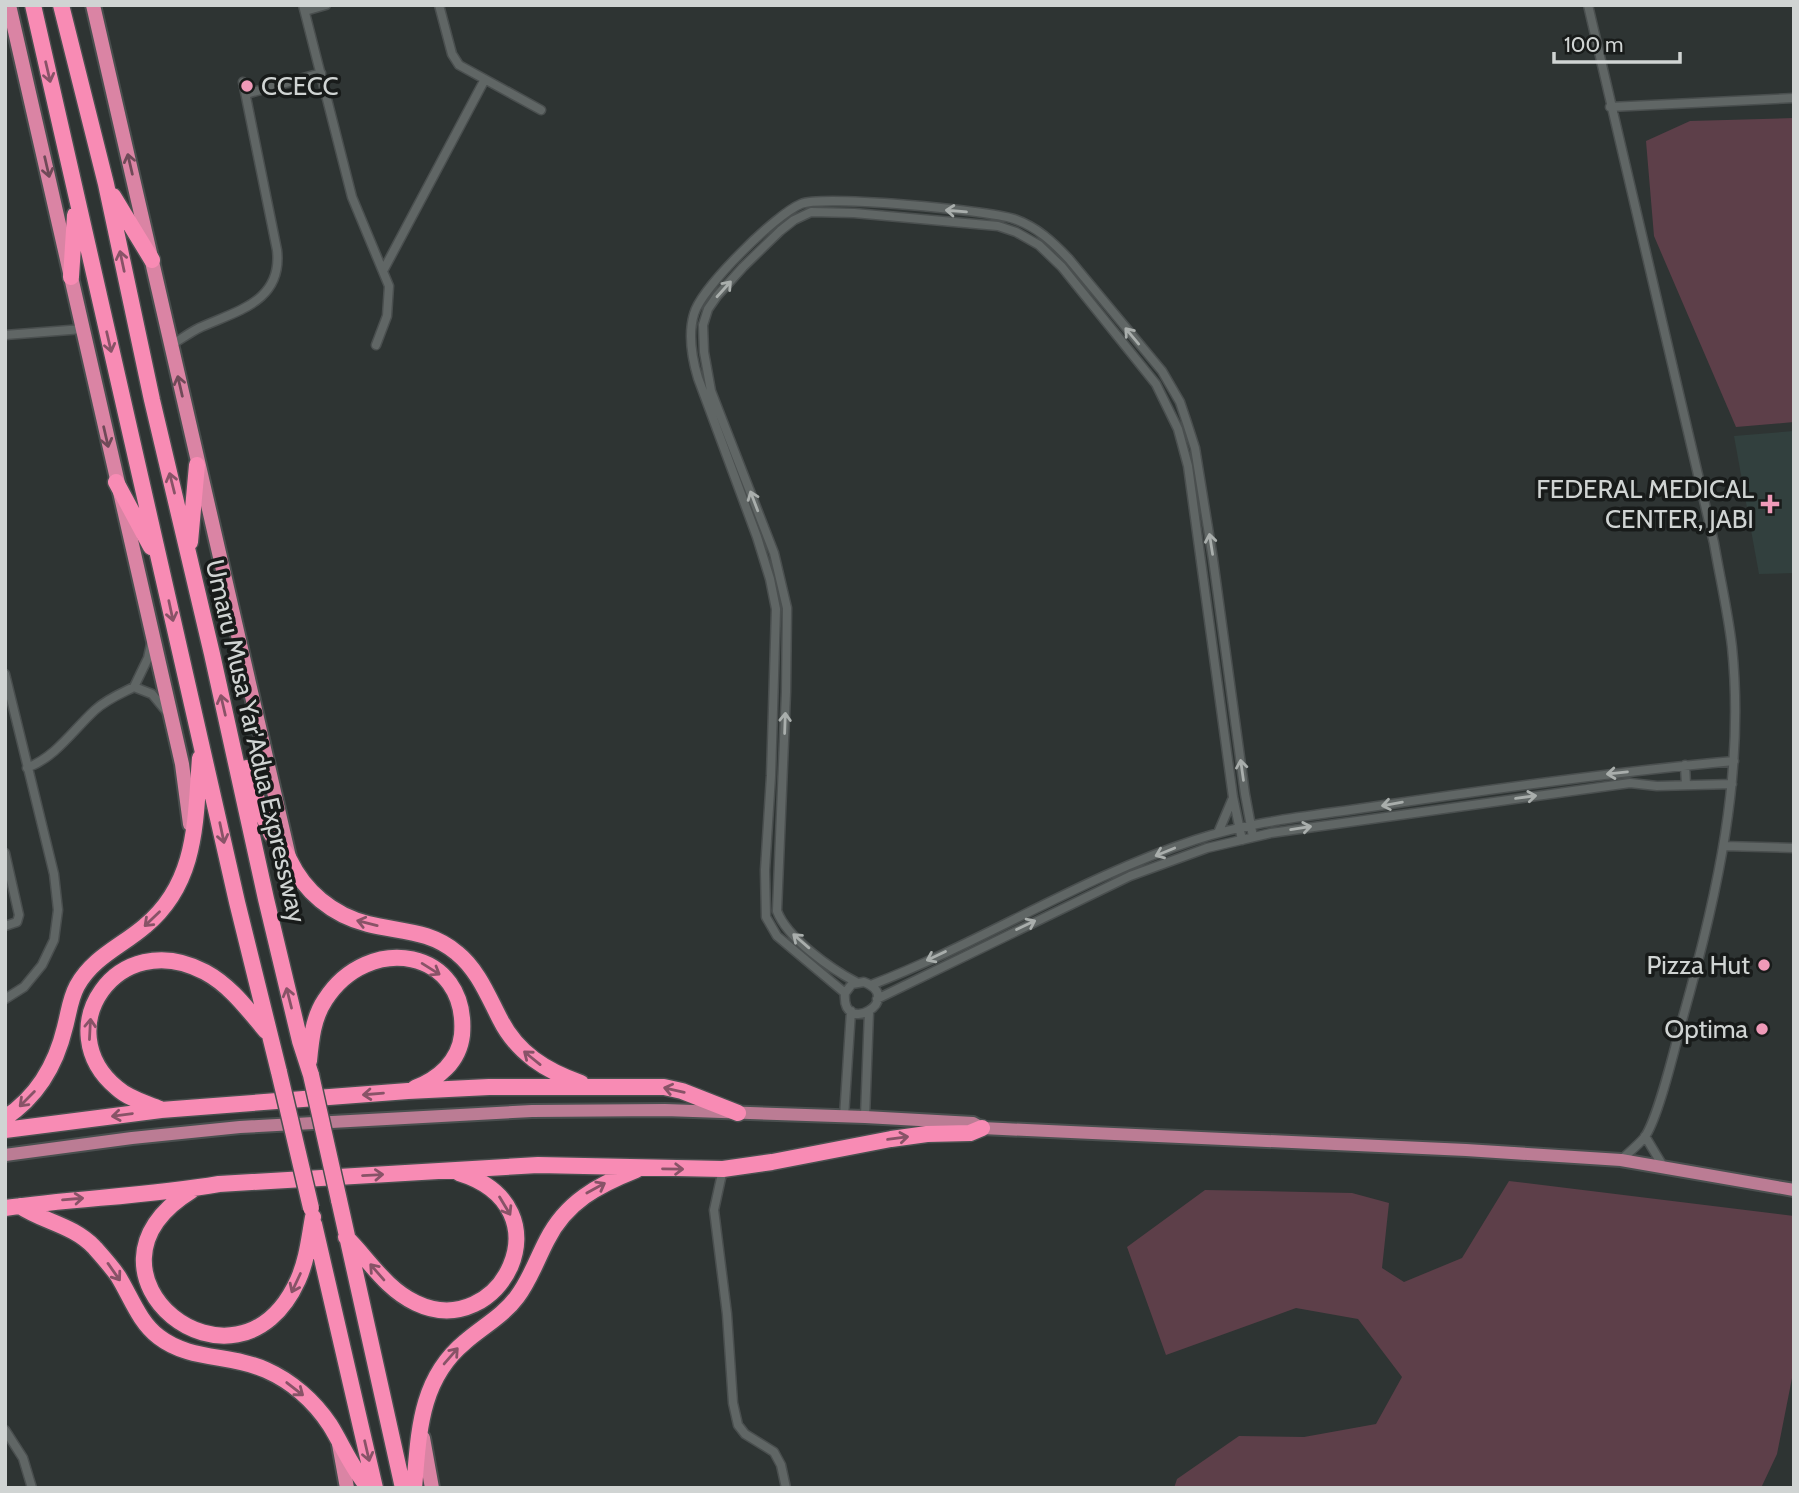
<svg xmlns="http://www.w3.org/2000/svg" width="1799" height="1493" viewBox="0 0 1799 1493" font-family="Cabin,sans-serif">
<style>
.built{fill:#32403e}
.green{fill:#5d3f49}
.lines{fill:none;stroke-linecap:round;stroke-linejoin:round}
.minor-casing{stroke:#4a4f4f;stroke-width:11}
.primary-casing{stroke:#4a4f4f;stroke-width:16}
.trunk-casing{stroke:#4a4f4f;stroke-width:18}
.motorway-casing{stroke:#4a4f4f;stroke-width:19}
.minor{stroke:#606665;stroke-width:8}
.primary{stroke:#bb7c94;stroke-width:12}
.trunk{stroke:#da84a4;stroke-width:14}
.motorway{stroke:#f88bb4;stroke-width:16}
.motorway-bridge-casing{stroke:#4a4f4f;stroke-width:19;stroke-linecap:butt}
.motorway-bridge{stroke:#f88bb4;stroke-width:16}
.oneway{stroke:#885367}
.oneway2{stroke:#6f4a58}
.oneway3{stroke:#a9aeac}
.poi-dot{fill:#ef9ab8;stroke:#181b1a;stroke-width:2.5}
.labels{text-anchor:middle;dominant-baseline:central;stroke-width:7;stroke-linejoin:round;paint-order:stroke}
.poi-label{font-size:26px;fill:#d0d4d3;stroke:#181b1a;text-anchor:end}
.street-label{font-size:26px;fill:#d0d4d3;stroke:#181b1a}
</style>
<rect width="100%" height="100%" fill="#2e3433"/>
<path class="built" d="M1794 431V573L1759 574 1734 436Z"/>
<path class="green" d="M1794 118V422L1736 427 1654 236 1646 141 1690 121Z
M1509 1181 1794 1216V1368L1777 1454 1761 1488H1174L1177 1479 1239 1436 1304 1437 1376 1424 1402 1377 1358 1319 1296 1308 1166 1355 1127 1247 1205 1190 1352 1193 1389 1203 1382 1268 1404 1282 1462 1258Z"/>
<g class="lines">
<g class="minor-casing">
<path id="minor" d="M303 5 352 197 389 286 387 316 376 345
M439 5 452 54 459 65 541 110
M1588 5 1714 543C1720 578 1728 612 1732 647 1745 774 1717 896 1683 1017 1676 1043 1658 1120 1644 1138 1637 1146 1628 1153 1621 1160
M305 11 326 5
M246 94 321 73
M1610 107 1794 98
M383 271 484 81
M5 335 83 329
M171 345C180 340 189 333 199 328 236 311 283 302 277 250L243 82
M151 644 148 658 134 687 152 694 166 711
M5 674 54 874 58 910 54 940 42 965 24 987 5 999
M1685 765 1686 785
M27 768C57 756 73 730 95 710 107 699 120 694 134 687
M1218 833 1232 800
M1724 846 1794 848
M5 853 19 915 17 922 5 926
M856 982C831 969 787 938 777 911L786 692 787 608 774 553 711 391 704 352 703 325 708 309 717 296 743 267 780 231 794 220 811 212 854 213 998 226 1016 232 1039 245 1062 267 1156 384 1178 429 1188 466 1233 797 1242 840
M871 985C981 943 1082 877 1195 840 1253 821 1311 816 1371 807 1492 789 1612 772 1734 761
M845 993 852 984 864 982C906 999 841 1038 845 993L777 936 766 917 765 870 771 776 776 609 770 579 757 537 698 378C692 358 688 334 694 314 701 288 776 214 801 204 823 195 988 210 1014 219 1037 227 1053 242 1069 259L1162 371 1180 402 1187 423 1195 448 1213 559 1245 794 1253 837
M877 999 1130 876 1207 848 1271 833 1630 783 1657 786 1732 784
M844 1117 851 1011
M865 1117 869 1012
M1645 1136 1663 1166
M723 1169 714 1210 727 1314 733 1403 738 1425 745 1434 774 1452 781 1465 786 1488
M5 1430 23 1458 32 1488"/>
</g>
<g class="primary-casing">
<path id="primary" d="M5 1155 132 1138 240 1127 532 1111 665 1110 865 1117 973 1123 982 1128 1466 1150 1621 1160 1794 1190"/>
</g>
<g class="trunk-casing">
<path id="trunk" d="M9 5 182 764 190 824
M93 5 289 857
M423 1438 432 1488
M339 1444 347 1488"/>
</g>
<g class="motorway-casing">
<path id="motorway" d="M33 5 237 902 279 1072
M61 5 106 184 152 400 212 654 266 899 300 1041 311 1075
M113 196 152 260
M71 277 75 215
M116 482 151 547
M190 542 197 465
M247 768C253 790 261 812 271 833 276 842 285 850 289 859 304 891 332 915 368 924 400 932 430 930 457 953 478 970 488 996 500 1019 517 1053 546 1071 581 1083
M309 1061C311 1040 313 1018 325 1000 368 932 469 948 462 1035 459 1062 438 1079 415 1088
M160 1109C146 1103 129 1099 117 1088 47 1030 117 925 205 972 231 986 248 1010 266 1031
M5 1118C38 1096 56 1065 65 1027 69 1012 70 999 77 986 93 957 122 946 145 926 198 882 195 820 200 758
M5 1130 161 1110 408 1091 489 1087H664L682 1091 738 1113
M191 1191C60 1272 237 1415 298 1280 307 1260 309 1239 313 1217
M339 1200 403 1488
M20 1206C44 1222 73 1225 94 1247 102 1256 111 1266 118 1276 131 1297 139 1322 159 1337 190 1361 231 1354 266 1370 291 1381 314 1401 330 1425 343 1446 352 1469 369 1488
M5 1208C76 1198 149 1196 219 1184L538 1165 723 1169 772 1162 891 1139 927 1134 970 1133 982 1128
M314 1224 375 1488
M346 1237C369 1260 386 1289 416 1303 500 1343 570 1207 459 1173
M414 1488C419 1434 419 1380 465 1342 482 1327 503 1316 517 1297 530 1280 537 1259 547 1240 566 1202 598 1185 636 1170"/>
</g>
<use href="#minor" class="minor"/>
<use href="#primary" class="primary"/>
<use href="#trunk" class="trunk"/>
<use href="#motorway" class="motorway"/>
<g class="motorway-bridge-casing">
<path id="motorway-bridge" d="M279 1072 311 1208
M311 1075 339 1200"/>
</g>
<use href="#motorway-bridge" class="motorway-bridge"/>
</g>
<defs><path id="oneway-shaft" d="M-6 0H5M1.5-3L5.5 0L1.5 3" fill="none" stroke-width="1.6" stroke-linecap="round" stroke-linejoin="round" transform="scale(1.75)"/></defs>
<g class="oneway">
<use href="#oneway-shaft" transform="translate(48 72) rotate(77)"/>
<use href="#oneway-shaft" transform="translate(122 261) rotate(-102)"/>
<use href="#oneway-shaft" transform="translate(109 342) rotate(77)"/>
<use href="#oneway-shaft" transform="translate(172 483) rotate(-104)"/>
<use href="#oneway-shaft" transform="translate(171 611) rotate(78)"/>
<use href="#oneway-shaft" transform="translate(223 705) rotate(-103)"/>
<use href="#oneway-shaft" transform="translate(222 833) rotate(78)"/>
<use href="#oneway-shaft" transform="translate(152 919) rotate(136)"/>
<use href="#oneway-shaft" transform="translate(367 923) rotate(-166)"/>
<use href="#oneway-shaft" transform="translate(431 969) rotate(32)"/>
<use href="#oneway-shaft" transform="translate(289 998) rotate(-104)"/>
<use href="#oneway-shaft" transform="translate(90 1029) rotate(-87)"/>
<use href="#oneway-shaft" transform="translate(532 1058) rotate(-141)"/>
<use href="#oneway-shaft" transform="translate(674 1090) rotate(-167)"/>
<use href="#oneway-shaft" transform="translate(373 1094) rotate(175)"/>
<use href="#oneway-shaft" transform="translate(27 1099) rotate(135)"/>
<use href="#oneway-shaft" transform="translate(122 1115) rotate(172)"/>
<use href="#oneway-shaft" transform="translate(898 1138) rotate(-8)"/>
<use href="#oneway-shaft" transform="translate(673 1169) rotate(1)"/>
<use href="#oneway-shaft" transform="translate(373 1175) rotate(-3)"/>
<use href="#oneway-shaft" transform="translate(596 1188) rotate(-29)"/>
<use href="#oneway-shaft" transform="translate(73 1199) rotate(-5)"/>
<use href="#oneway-shaft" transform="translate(505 1206) rotate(59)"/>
<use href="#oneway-shaft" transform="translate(114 1272) rotate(55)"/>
<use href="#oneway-shaft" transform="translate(377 1272) rotate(-131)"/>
<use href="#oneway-shaft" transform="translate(296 1283) rotate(115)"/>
<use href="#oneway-shaft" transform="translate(451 1356) rotate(-49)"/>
<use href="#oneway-shaft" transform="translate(295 1389) rotate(38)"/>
<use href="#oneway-shaft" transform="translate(367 1451) rotate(77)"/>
</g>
<g class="oneway2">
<use href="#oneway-shaft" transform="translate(130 164) rotate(-103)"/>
<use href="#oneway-shaft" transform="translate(47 167) rotate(77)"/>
<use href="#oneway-shaft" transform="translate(180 386) rotate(-103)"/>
<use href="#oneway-shaft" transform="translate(106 437) rotate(77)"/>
</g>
<g class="oneway3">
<use href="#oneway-shaft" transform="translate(956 211) rotate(-175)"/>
<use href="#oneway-shaft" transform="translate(724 289) rotate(-48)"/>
<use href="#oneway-shaft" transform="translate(1132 336) rotate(-130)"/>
<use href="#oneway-shaft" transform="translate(754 501) rotate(-111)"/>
<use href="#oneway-shaft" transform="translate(1211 544) rotate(-99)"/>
<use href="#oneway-shaft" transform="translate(785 723) rotate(-88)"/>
<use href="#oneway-shaft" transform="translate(1242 770) rotate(-98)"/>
<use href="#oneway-shaft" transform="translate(1617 773) rotate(174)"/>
<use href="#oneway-shaft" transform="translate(1526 797) rotate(-8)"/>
<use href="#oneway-shaft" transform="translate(1392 804) rotate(170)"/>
<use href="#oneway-shaft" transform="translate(1301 828) rotate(-9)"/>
<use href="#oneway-shaft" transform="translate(1165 852) rotate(158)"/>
<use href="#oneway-shaft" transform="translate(1026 925) rotate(-26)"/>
<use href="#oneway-shaft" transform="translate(801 941) rotate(-139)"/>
<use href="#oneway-shaft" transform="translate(936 956) rotate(155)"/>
</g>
<g class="poi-dot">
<circle cx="247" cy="86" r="7"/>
<path d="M1766.5 493.5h7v7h7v7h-7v7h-7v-7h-7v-7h7z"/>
<circle cx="1764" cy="965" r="7"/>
<circle cx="1762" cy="1029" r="7"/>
</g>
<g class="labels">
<g class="poi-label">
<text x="261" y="86" text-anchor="start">CCECC</text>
<text x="1754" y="489">FEDERAL MEDICAL<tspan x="1754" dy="30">CENTER, JABI</tspan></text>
<text x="1750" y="965">Pizza Hut</text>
<text x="1748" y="1029">Optima</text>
</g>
<g class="street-label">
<text transform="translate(256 741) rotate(77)">Umaru Musa Yar'Adua Expressway</text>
</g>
</g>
<rect width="1799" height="1493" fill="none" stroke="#d0d4d3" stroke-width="14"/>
<path d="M1554 52v10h126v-10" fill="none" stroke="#d0d4d3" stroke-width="3.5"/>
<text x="1564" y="52" font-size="21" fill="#d0d4d3" stroke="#181b1a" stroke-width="5" paint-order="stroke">100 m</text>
</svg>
